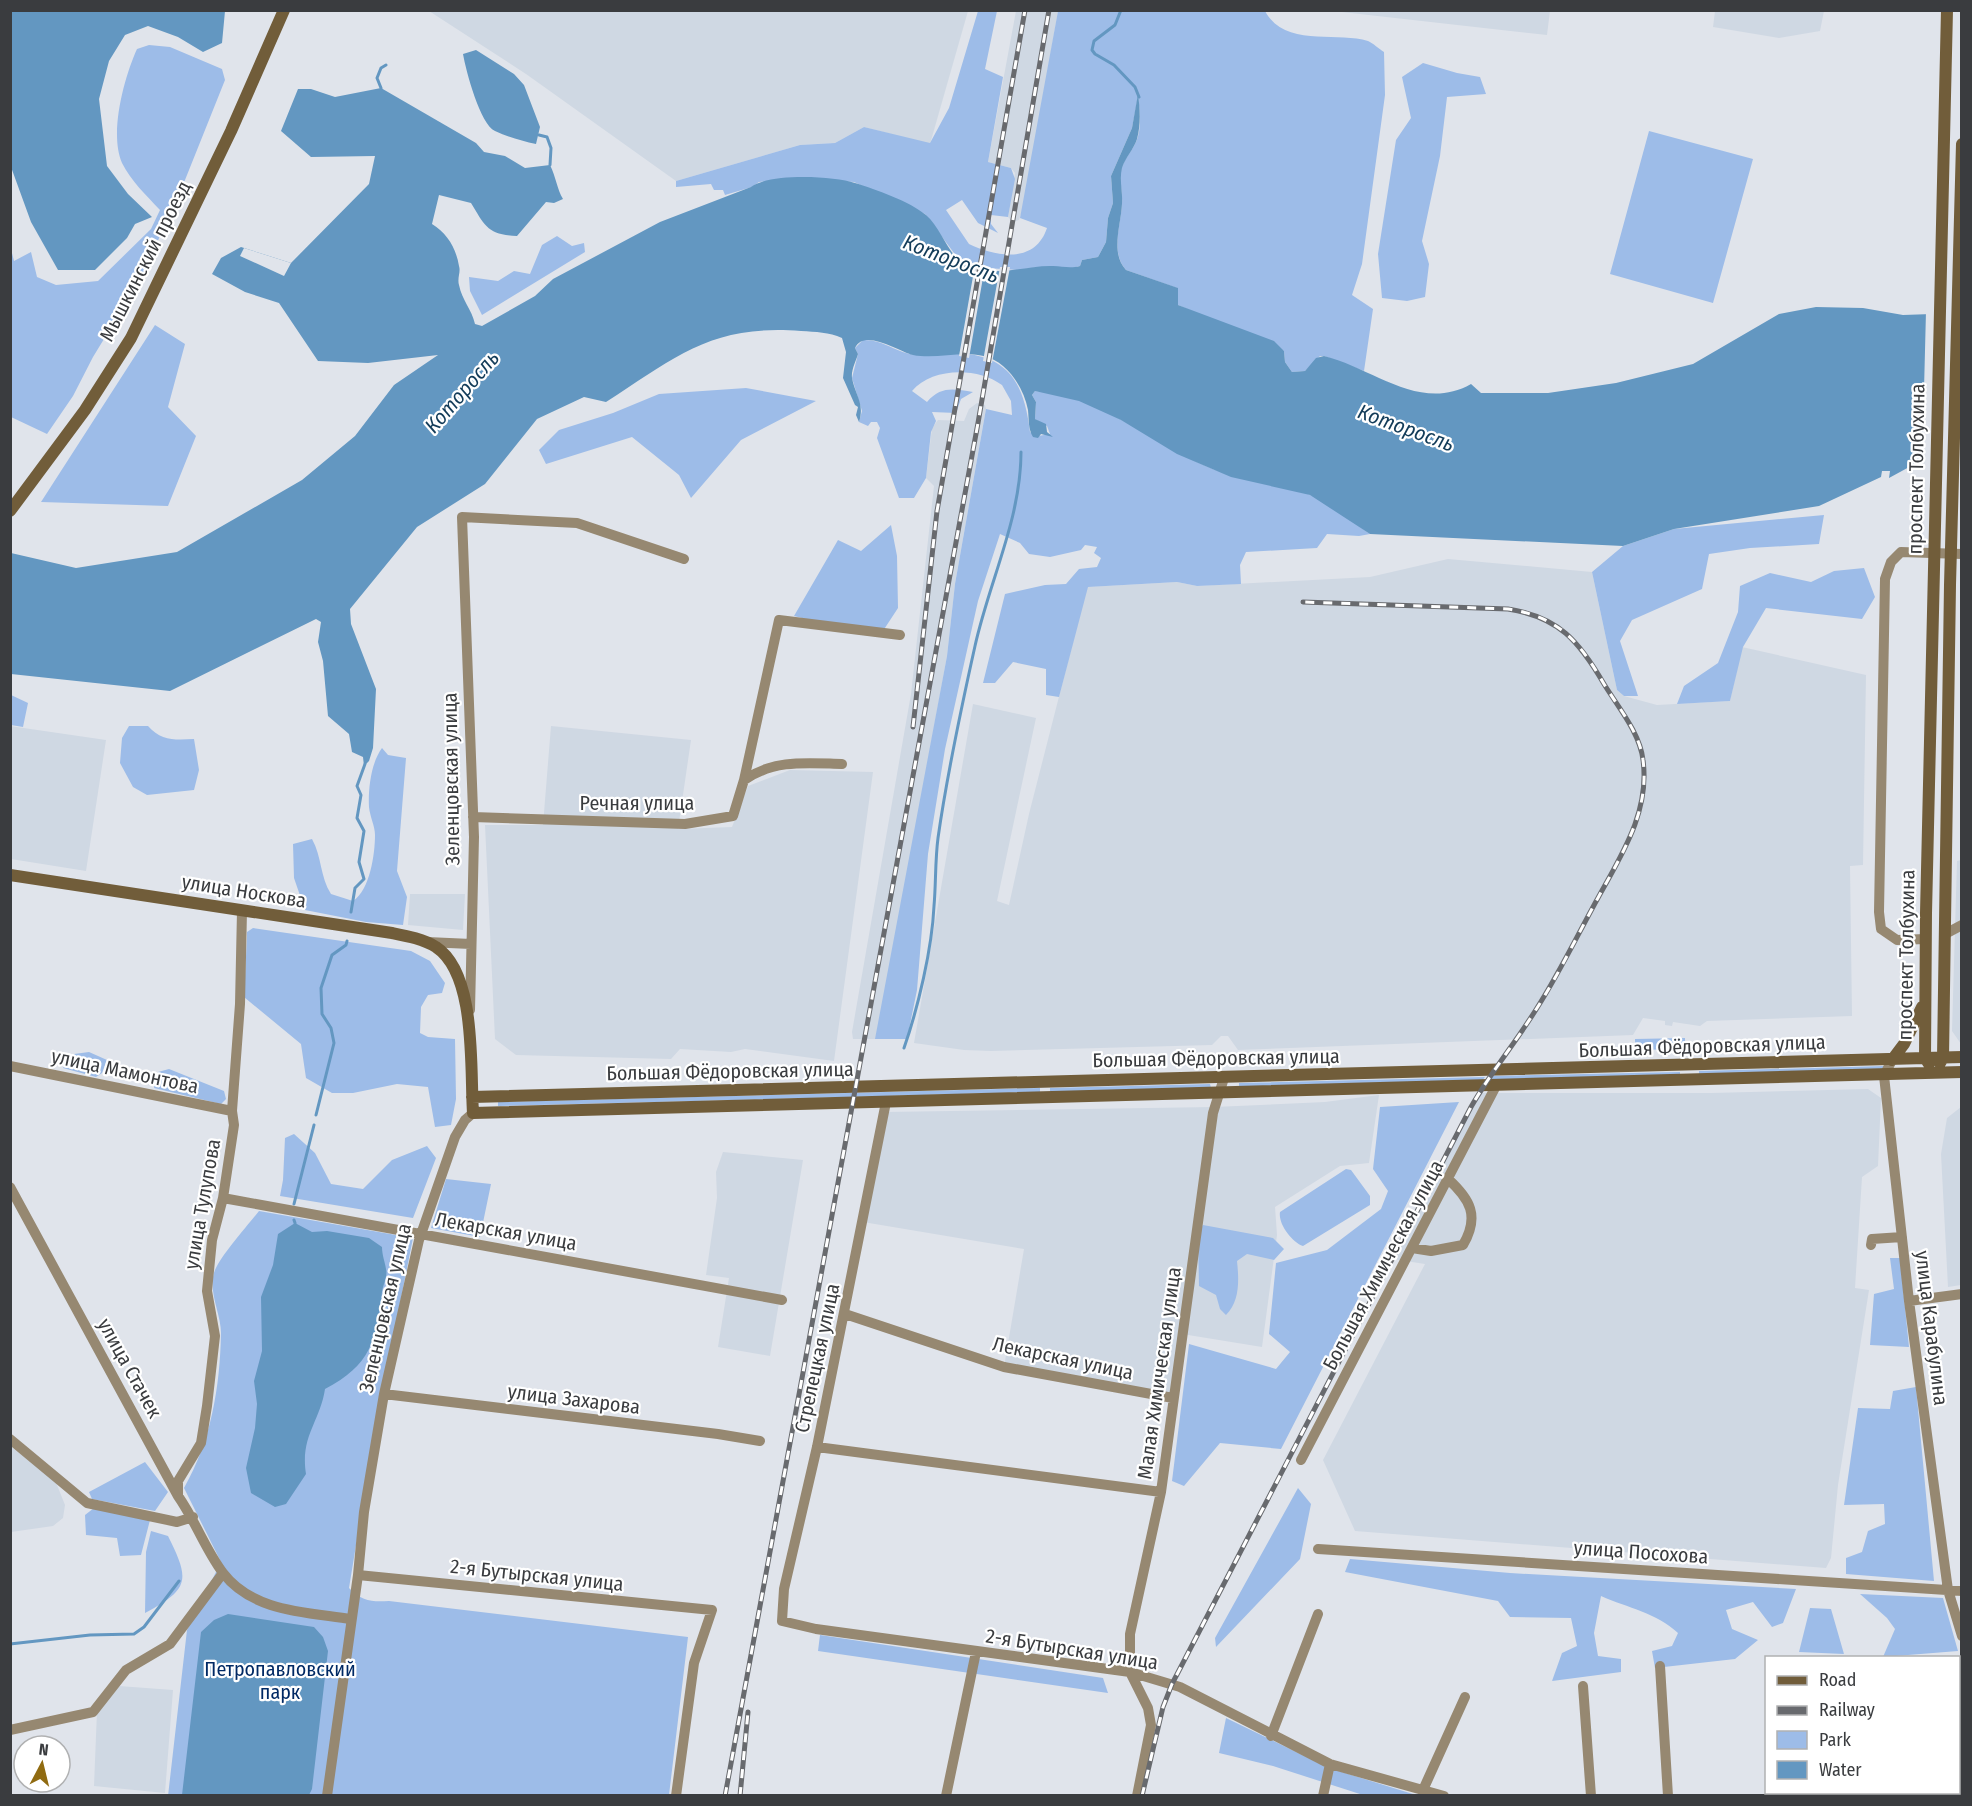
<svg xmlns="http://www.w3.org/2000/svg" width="1972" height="1806" viewBox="0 0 1972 1806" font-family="'Fira Sans Condensed',sans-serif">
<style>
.built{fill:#cfd8e3}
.green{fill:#9dbce8}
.water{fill:#6397c1}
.pier{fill:#e0e4eb}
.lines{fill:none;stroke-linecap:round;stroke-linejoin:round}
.stream{stroke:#6397c1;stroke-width:3}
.minor{stroke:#968871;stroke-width:10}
.secondary{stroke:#715d3a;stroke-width:12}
.rail-casing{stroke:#686a6e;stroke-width:5}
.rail{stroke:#fff;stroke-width:3;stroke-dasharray:9;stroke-linecap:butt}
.labels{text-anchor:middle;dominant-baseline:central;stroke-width:4.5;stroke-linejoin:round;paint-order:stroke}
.street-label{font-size:20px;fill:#3a3c3f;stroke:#fff}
.park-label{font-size:20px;fill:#002964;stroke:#fff}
.water-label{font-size:21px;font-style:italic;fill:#133c59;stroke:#fff}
</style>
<rect width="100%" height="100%" fill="#e0e4eb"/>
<path class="built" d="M429 11H968L930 144 864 127 835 143 800 145 676 181 526 74Z
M1016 11H1058L1024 205 1019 220 1013 222 1008 217 1015 173 1011 168 988 162Z
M1333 11H1550L1547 35Z
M1715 11V10L1824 11 1820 31 1779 38 1713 27Z
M977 403 985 405 986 409 955 584 947 656 878 1033 875 1039H853L852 1032 911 694 934 486 926 478 932 428 938 420 964 421 969 409Z
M1448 559 1592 572 1617 690 1624 696 1657 705 1730 701 1742 647 1866 675 1863 865 1850 866 1852 1016 1707 1021 1700 1026 1673 1022 1672 1026 1665 1025V1021L1643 1018 1633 1035 1238 1050 1228 1036H1221L1212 1045 991 1051 964 1050 914 1043 973 704 1036 718 997 901 1009 905 1029 814 1087 587 1177 582 1197 586 1370 577Z
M10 726 106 740 86 871 11 859Z
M551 726 691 740 678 829 732 827 748 786 790 770 873 772 834 1061 745 1049 731 1052 680 1049 671 1059 516 1055 495 1039 485 825H543Z
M1961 860V1044L1952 1031 1957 861Z
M410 894H465L463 930 408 925Z
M1868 1089 1881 1098 1878 1166 1862 1177 1855 1288 1869 1290 1838 1485 1831 1558 1826 1568 1355 1531 1323 1460 1425 1264 1393 1259 1479 1093H1711Z
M1379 1095 1369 1163 1340 1166 1275 1207 1277 1235 1262 1347 1182 1334 1173 1398 1004 1367 1024 1249 863 1222 884 1112 1214 1107 1325 1102Z
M1961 1107V1285L1948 1287 1941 1154 1947 1118Z
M723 1152 803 1160 770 1356 718 1347 729 1278 706 1275 717 1198 716 1172Z
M10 1446 55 1480 65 1505 63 1518 53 1526 11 1532Z
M119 1686 173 1690 165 1793 94 1786 97 1711Z"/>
<path class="green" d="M978 11H997L985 69 1003 77 988 162 1011 168 1015 179 1008 217 991 215V224L998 233 978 223 962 200 946 210 969 244C997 257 1035 264 1047 228L1020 218 1058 11H1265C1285 48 1338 31 1368 41 1373 43 1379 49 1384 52L1385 95 1362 264 1352 295 1373 309 1364 371 1324 356H1320L1305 371 1292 372 1285 362 1284 351 1178 305 1177 288 1126 270C1110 252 1121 224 1122 204 1123 191 1118 179 1122 167 1125 158 1132 151 1136 142 1142 128 1140 112 1138 97L1132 128 1111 176 1113 203 1108 218 1106 242 1098 257 1082 260 1080 266 1069 269 1038 267 1020 270 970 267 957 257 925 214 854 182 799 178 759 182 752 187 725 195 723 190H714L711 184 676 187V181L800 145 835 143 864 127 930 143 949 108Z
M149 45 170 47 222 69 225 80 181 190 140 280 93 357 73 396 47 434 11 417V249L14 261 31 252 37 277 56 285 98 281 151 229 160 210C146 195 131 181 122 163 109 133 124 78 137 49Z
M1423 63 1457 73 1480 77 1486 94 1447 97 1440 156 1422 241 1429 264 1425 297 1407 301 1382 298 1378 254 1396 140 1411 118 1402 77Z
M1649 131 1753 159 1713 303 1610 274Z
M557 236 572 246 584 243 585 252 482 315 470 291 469 277 498 281 514 271 530 274 542 245Z
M155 325 185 344 168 407 196 436 168 506 41 502Z
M863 340C882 339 897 353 916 355 930 357 944 353 958 353 1010 356 1024 384 1030 432L1038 436 1050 434 1047 426 1035 419 1036 402 1032 395 1035 391C1095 393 1153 443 1206 466 1239 481 1274 483 1308 494 1329 501 1351 521 1370 534L1359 536 1327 534 1317 548 1246 552 1240 565 1241 584 1197 586 1177 582 1088 587 1059 697 1046 695V669L1013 662 995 683H983L1005 594 1045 585 1066 584 1079 569 1097 567 1101 558 1094 553 1097 547 1085 545 1081 550 1050 557 1029 554 1020 543 1000 534 978 601 945 749 928 854 917 990 907 1039H875L947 656 955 584 986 409 1012 415 1011 401 1002 385C978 367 932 367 912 391L927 402C941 386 953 389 973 392L961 399 956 413 932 412 936 421 931 432 926 478 914 498H899L877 438 880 428 877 422H871L868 426 859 422 862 411 852 378 858 354 855 348Z
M746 388 816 401 741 440 691 498 679 475 632 437 546 464 539 450 559 430 613 413 659 394Z
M1824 515 1819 544 1750 548 1709 554 1702 589 1632 620 1620 641 1638 696H1624L1617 690 1592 572 1623 546 1674 529Z
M891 525 897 556 898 608 879 637 794 616 838 540 861 551Z
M1864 568 1875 597 1862 619 1766 608 1743 647 1730 701 1677 704 1684 686 1718 663 1738 612 1740 586 1770 573 1811 582 1834 571Z
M11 695 28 703 23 727 11 725Z
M129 726H148C161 741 175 740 194 739L199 770 194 790 147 795 133 787 120 763 122 738Z
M382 748 388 755 406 758 397 871 407 897 403 925 366 922 305 910 294 878 293 844 312 839C322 857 320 877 331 894L353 901C370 890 375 854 375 835 375 826 370 817 369 807 368 789 371 763 382 748Z
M253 928 411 951 430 961 445 983 442 993 428 995 421 1007 420 1033 428 1037 455 1039 456 1099 451 1125 435 1127 428 1087 397 1084 353 1093H332L306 1078 301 1044 244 997 247 937V932Z
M1685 1038V1049L1635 1050V1039Z
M89 1052 107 1060 102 1073 96 1077 63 1068 74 1054Z
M1885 1066V1070L1699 1075V1071Z
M169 1069 224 1091 226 1099 221 1104 154 1088 158 1072Z
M1680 1072V1076L1490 1081 1492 1076Z
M1485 1077 1482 1081 1239 1087V1083Z
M1210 1084 1211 1088 1050 1092V1088Z
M1040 1088V1092L498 1106V1102Z
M1459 1102 1281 1449 1220 1443 1184 1486 1172 1481 1189 1344 1276 1369 1290 1352 1269 1334 1276 1263 1327 1250 1381 1209 1388 1191 1373 1169 1380 1107Z
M294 1134 315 1153 331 1184 363 1189 392 1160 427 1146 436 1158 413 1218 280 1196 283 1180 285 1138Z
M1346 1169 1351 1170 1370 1196V1205L1303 1246C1292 1242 1278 1224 1280 1212Z
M446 1179 491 1184 480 1237 431 1228Z
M259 1211 413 1238 375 1429 349 1588C362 1601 371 1602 389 1601L688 1637 669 1795 168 1796 187 1630 221 1562 184 1488C211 1441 220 1387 221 1333 221 1313 207 1290 215 1270 222 1254 247 1226 259 1211Z
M1203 1225 1273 1238 1284 1249 1274 1260 1247 1254 1237 1261C1239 1280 1240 1301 1226 1315L1220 1309 1216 1295 1199 1286 1198 1234Z
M1890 1258H1900L1909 1347 1870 1345 1874 1294 1894 1289Z
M1916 1387 1934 1581 1846 1574V1558L1862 1552 1868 1531 1885 1524 1884 1504 1844 1505 1858 1408 1890 1409 1893 1391Z
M145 1462 168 1492 155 1511 92 1499 89 1492Z
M1298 1488 1311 1504 1300 1559 1216 1647 1215 1638Z
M94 1508 150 1520 141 1555 120 1556 117 1538 86 1535 85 1515Z
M151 1531 168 1536C190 1580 190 1589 145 1613L146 1552Z
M1350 1559 1510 1573 1796 1589 1783 1623 1772 1627 1753 1602 1726 1610 1732 1629 1758 1640 1735 1659 1655 1668 1652 1651 1672 1646 1678 1633C1657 1613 1628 1608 1601 1596L1594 1633 1598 1656 1621 1659V1672L1552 1681 1562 1653 1577 1646 1571 1618 1510 1617 1498 1601 1345 1572Z
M1860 1594 1943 1598 1958 1651 1883 1657 1895 1629 1887 1618Z
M1810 1608 1831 1609 1844 1654 1799 1652Z
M820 1635 1103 1678 1108 1693 818 1651Z
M1226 1718 1329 1768 1416 1795H1363L1273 1766 1219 1753Z"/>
<path class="water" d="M11 10 225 11 222 43 203 52 178 37 148 26 125 35 109 61 99 99 107 166 128 194 152 217 135 224 127 238 95 270H58L31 222 11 167Z
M476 50 514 74 524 85 540 127 536 144C522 141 508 137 495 131 480 124 466 71 463 54Z
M381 88 476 143 484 152 505 156 525 168 550 165C556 177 557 189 563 199L554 203 546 202 517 236C488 235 485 226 471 203L439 195 432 224C447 233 456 248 459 266 461 272 457 278 459 285 462 300 472 310 475 324L482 326 535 296 553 279 660 222 751 187C770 173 833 176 855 183 877 190 909 201 926 215 942 229 948 256 966 265 992 279 1026 265 1053 266 1063 266 1069 269 1080 266L1082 260 1098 257 1106 242 1108 218 1113 203 1111 176 1132 128 1138 94C1140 109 1141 124 1137 139 1134 149 1125 158 1122 168 1119 180 1123 192 1122 204 1121 225 1110 253 1126 270L1178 288V305L1274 341 1284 351 1285 362 1292 372 1305 371 1316 358 1324 356C1373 368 1420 413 1471 384L1481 393H1548L1616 383 1693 364 1779 314 1816 307 1863 308 1903 315 1961 313V468L1911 466 1889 478 1890 471H1882L1881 477 1819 506 1674 529 1623 546 1370 534 1310 495 1231 477 1177 454 1121 420 1079 401 1035 391 1032 395 1036 402 1035 419 1046 424 1047 432 1053 437 1041 434 1038 438 1033 437C1028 429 1029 420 1028 410 1025 394 1016 377 1003 366 978 344 942 361 913 355 898 351 864 328 855 348L858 354C856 361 851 370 852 378 855 395 865 403 859 422L856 415 858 407 855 405 843 378 846 352 842 338C829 332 816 332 801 331 712 324 677 356 606 402L584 397 537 419 485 484 417 527 350 609 351 624 376 689 373 748 369 761 364 766 363 757 352 752 349 734 328 716 323 661 318 642 321 622 316 619 170 691 11 674V553L76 568 177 552 302 480 355 436 394 385 438 355 368 363 318 361 279 303 245 292 212 274 221 258 241 247 291 263 369 184 375 156 311 157 281 131 298 89H311L335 97Z
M295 1223 312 1232 327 1231 369 1238 382 1247C382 1255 385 1262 386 1269 388 1276 383 1285 382 1292 376 1341 371 1365 325 1389 320 1422 300 1436 306 1474L286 1504 275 1507 251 1493 246 1468 255 1428 257 1404 254 1381 262 1351 261 1297 273 1265 278 1234Z
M228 1614 314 1627 323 1637 328 1651 312 1789 309 1795H182L201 1632 214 1620Z"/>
<path class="pier" d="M244 248 291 263 284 276 240 256Z
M975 265 985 266 969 358 959 356Z
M1000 267H1010L992 363 983 361Z
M1962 310V471L1922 469 1926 311Z"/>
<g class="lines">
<path class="stream" d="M1121 10 1115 25 1094 41 1092 50 1095 54 1114 65 1135 87 1139 97
M381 88 377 78 381 68 386 65
M539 135 547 137 551 148 550 165
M351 912 355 888 364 879 359 862 364 831 357 818 361 795 357 786 365 764
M904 1048C918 1008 932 949 934 906 936 884 935 861 938 838 947 774 961 709 975 646 989 582 1021 519 1021 452
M316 1115 334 1043 331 1028 322 1014 321 988 332 955 346 945 347 941
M294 1204 314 1125
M294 1220 295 1223
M10 1644 90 1635 134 1634 144 1627 179 1581"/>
<path class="minor" d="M744 780 779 620 900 635
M473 817 685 824 733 816 744 780C775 759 806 763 842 764
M1945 934 1962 925
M1926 939 1897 940 1881 929 1879 912 1885 579 1891 562 1901 552 1962 554
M427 942 471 944
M470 1010 474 837 462 517 577 523 684 559
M1892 1060 1884 1076 1909 1301 1948 1590 1962 1636
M10 1066 232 1111
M886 1102 817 1447 784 1589 782 1621 816 1629 1130 1672 1180 1687 1330 1764 1444 1796
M10 1187 178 1496C195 1520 205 1549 223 1573 253 1612 306 1612 351 1619
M223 1198 782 1300
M1871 1245 1872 1239 1902 1237
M1412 1248 1431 1251 1463 1245C1480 1216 1470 1199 1448 1179
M1909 1301 1962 1294
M845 1314 1004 1367 1173 1398
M384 1394 718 1434 760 1441
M10 1439 87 1503 177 1522 193 1517
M817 1447 1161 1492
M1301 1460 1496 1086
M178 1496V1481L201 1443 207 1406 215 1336 207 1291 212 1240 223 1198 234 1125 232 1111 240 1004 242 911
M1318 1549 1962 1591
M358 1575 712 1610 694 1663 676 1796
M1660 1666 1668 1796
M1583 1686 1591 1796
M10 1730 93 1712 126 1670 170 1644 223 1573
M1271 1736 1318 1614
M1423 1790 1465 1697
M1865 1792V1796
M327 1796 358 1575 364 1512 384 1394 419 1240 455 1137 465 1120 473 1113
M946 1796 976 1652
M1137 1796 1151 1725 1148 1708 1130 1672V1634L1161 1492 1213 1113 1224 1078
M1323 1796 1330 1764"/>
<path class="secondary" d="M10 511 85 410 131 338 231 131 284 10
M10 875 392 933C407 936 423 939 436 947 477 974 470 1069 473 1113L1962 1072
M1892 1060 1904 1044 1922 1007
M1940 1063 1943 1058 1950 585 1962 144
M1929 1064 1925 1058 1926 913 1947 10
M472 1097 1962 1057"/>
<g class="rail-casing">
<path id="rail" d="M913 727 937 511 1025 10
M725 1796 978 423 1049 10
M740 1796 748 1712
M1142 1796 1163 1707 1172 1684 1471 1107C1491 1072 1516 1042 1537 1008 1560 972 1578 934 1599 896 1622 854 1650 811 1643 760 1640 733 1618 707 1604 684 1579 641 1559 617 1508 609L1303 602"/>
</g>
<use href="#rail" class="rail"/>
</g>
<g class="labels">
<g class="street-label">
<text transform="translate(145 261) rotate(-63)">Мышкинский проезд</text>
<text transform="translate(1916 469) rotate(-89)">проспект Толбухина</text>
<text transform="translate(451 779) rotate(-91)">Зеленцовская улица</text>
<text x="637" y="803">Речная улица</text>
<text transform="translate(244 891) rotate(9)">улица Носкова</text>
<text transform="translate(1906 955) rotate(-89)">проспект Толбухина</text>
<text transform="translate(1702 1046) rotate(-2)">Большая Фёдоровская улица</text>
<text transform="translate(1216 1058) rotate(-1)">Большая Фёдоровская улица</text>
<text transform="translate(125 1071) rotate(12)">улица Мамонтова</text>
<text transform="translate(730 1071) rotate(-1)">Большая Фёдоровская улица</text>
<text transform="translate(202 1204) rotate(-80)">улица Тулупова</text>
<text transform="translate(506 1231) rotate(10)">Лекарская улица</text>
<text transform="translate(1383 1265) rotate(-62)">Большая Химическая улица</text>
<text transform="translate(385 1308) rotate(-77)">Зеленцовская улица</text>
<text transform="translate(1932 1328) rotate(83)">улица Карабулина</text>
<text transform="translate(817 1358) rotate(-78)">Стрелецкая улица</text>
<text transform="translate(1063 1358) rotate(12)">Лекарская улица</text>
<text transform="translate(130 1368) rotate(61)">улица Стачек</text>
<text transform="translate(1159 1373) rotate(-82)">Малая Химическая улица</text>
<text transform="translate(574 1399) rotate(7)">улица Захарова</text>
<text transform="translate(1641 1552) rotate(4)">улица Посохова</text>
<text transform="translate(537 1575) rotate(6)">2-я Бутырская улица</text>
<text transform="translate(1072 1649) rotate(9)">2-я Бутырская улица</text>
</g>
<g class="park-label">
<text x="280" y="1669">Петропавловский<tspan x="280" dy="23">парк</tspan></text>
</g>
<g class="water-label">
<text transform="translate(951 259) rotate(21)">Которосль</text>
<text transform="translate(462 392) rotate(-49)">Которосль</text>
<text transform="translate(1406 428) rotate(20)">Которосль</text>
</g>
</g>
<rect width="1972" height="1806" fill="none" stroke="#3a3c3f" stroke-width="24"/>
<rect x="1765" y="1656" width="195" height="138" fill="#ffffff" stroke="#b0b1b2" stroke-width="1.5"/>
<rect x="1777" y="1676" width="30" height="9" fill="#715d3a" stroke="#b0b1b2" stroke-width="1.5"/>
<text x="1819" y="1686" font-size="18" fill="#3a3c3f">Road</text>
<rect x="1777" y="1706" width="30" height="9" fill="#686a6e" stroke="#b0b1b2" stroke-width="1.5"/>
<text x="1819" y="1716" font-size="18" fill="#3a3c3f">Railway</text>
<rect x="1777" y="1731" width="30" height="18" fill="#9dbce8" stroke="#b0b1b2" stroke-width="1.5"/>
<text x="1819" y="1746" font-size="18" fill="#3a3c3f">Park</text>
<rect x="1777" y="1761" width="30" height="18" fill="#6397c1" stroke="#b0b1b2" stroke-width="1.5"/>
<text x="1819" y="1776" font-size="18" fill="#3a3c3f">Water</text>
<g transform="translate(42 1764) rotate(7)"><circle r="28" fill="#ffffff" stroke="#b0b1b2" stroke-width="1.5"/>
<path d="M0-4.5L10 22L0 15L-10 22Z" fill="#906b11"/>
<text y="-9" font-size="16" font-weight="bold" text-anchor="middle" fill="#3a3c3f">N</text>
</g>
</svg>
